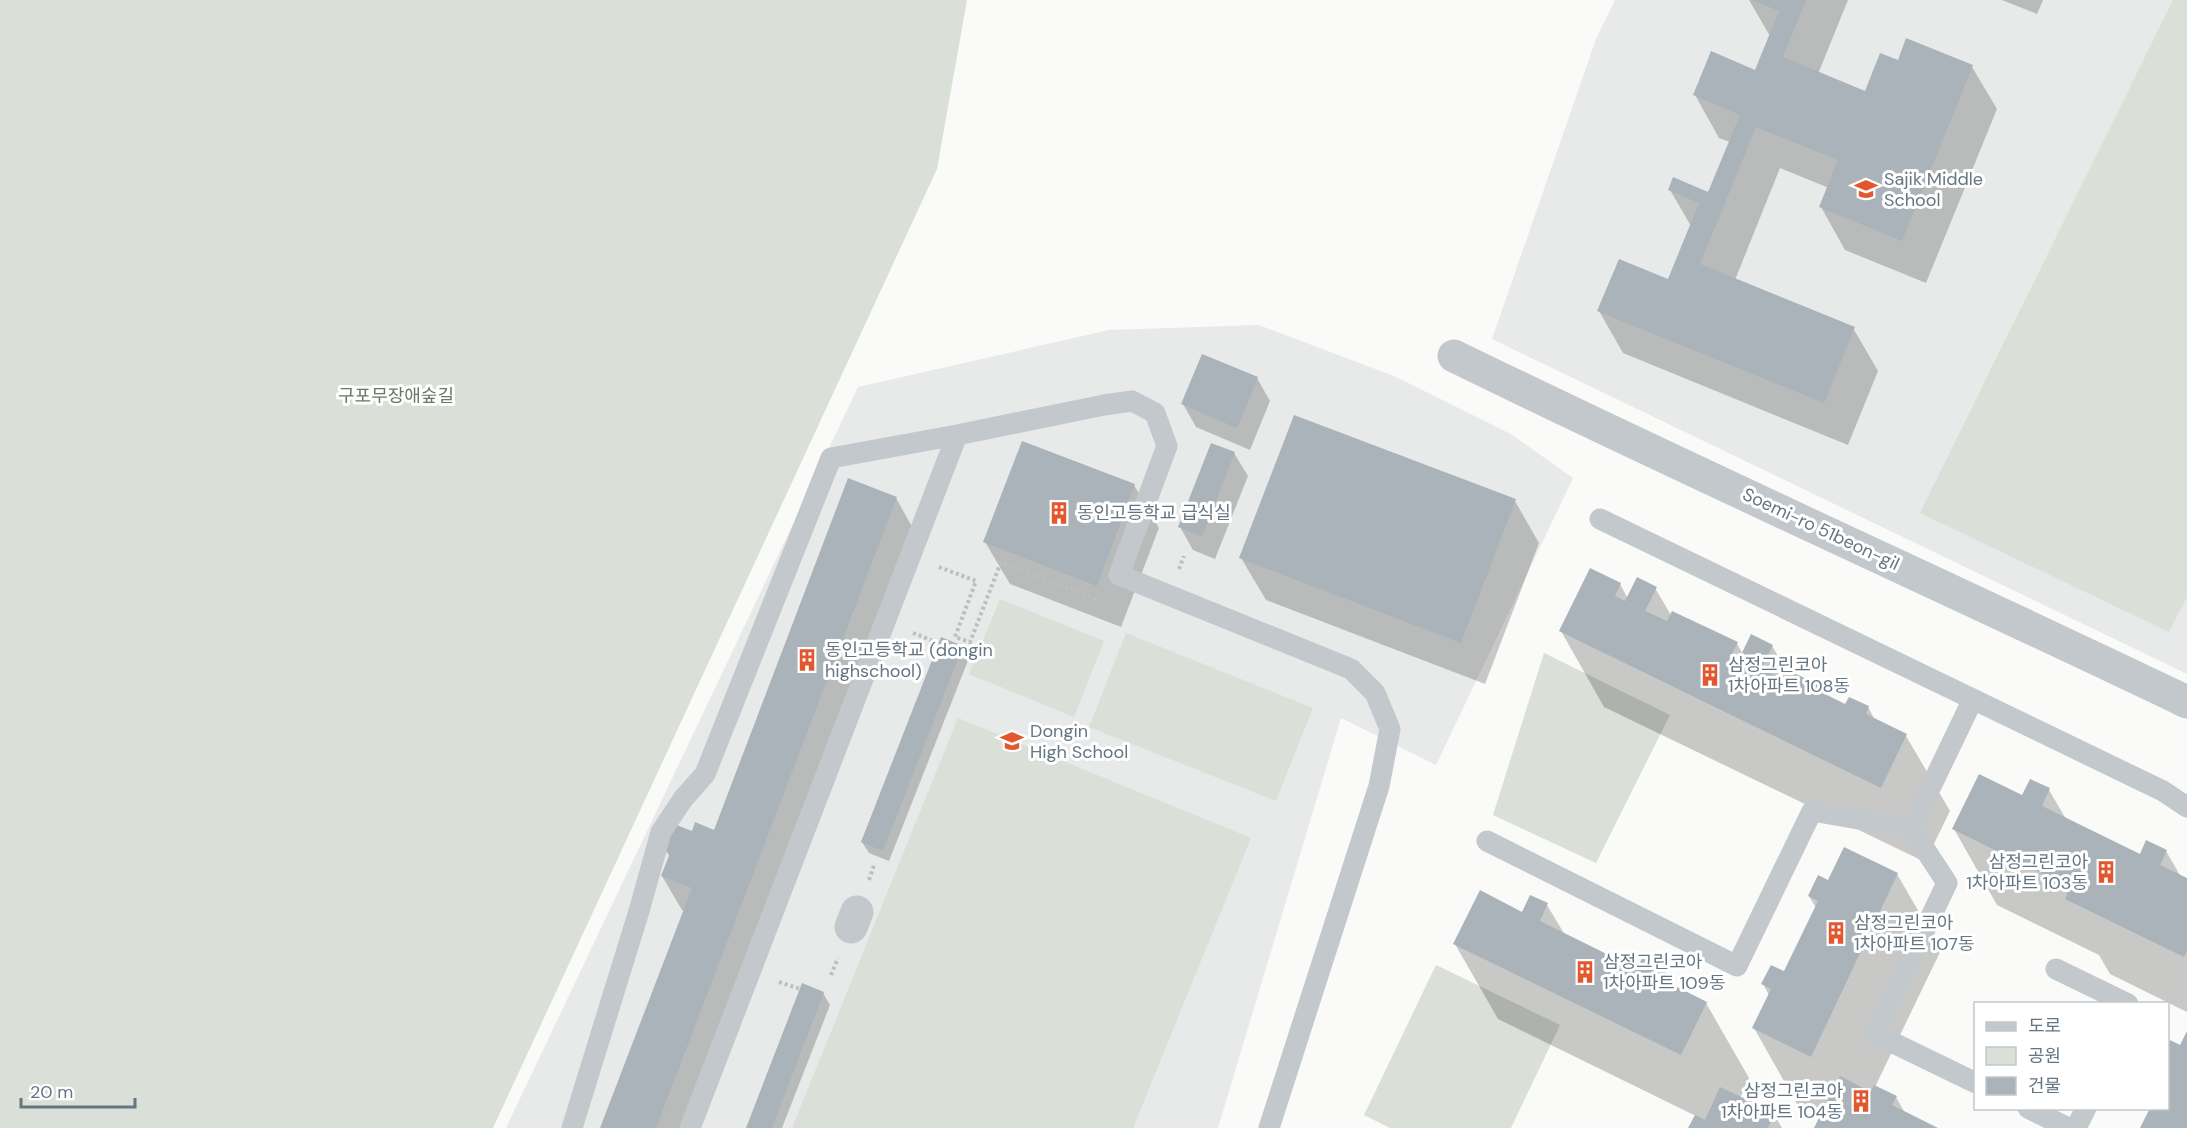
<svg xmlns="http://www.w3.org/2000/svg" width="2187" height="1128" viewBox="0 0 2187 1128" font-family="'DM Sans','Noto Sans KR',sans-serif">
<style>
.built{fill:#e8e9e9}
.green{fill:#dadfd7}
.shadow{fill:#0003}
.building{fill:#aab3b9}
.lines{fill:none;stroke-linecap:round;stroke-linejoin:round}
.path{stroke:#bbbfc2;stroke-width:4;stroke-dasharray:3 3;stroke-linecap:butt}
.service{stroke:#c3c8cc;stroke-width:21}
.pedestrian{stroke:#c3c8cc;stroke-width:33}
.minor{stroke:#c3c8cc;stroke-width:33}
.labels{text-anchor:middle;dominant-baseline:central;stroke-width:6;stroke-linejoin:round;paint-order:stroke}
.poi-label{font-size:18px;fill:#657683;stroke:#fff;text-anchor:start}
.park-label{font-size:18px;fill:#687a64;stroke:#fff}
.street-label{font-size:18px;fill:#657683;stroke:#fff}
</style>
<rect width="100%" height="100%" fill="#fafaf8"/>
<path class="built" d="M1615 0H2187V674L1492 339 1596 39Z
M1259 325 1394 376 1511 434 1573 478 1436 765 1341 718 1218 1128H506L858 387 1109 330Z"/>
<path class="green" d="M0 0H967L937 169 493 1128H0Z
M2173 0H2187V597L2169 632 1920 513Z
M1000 599 1104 641 1074 717 969 674Z
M1126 633 1313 708 1276 801 1089 727Z
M1544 653 1670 715 1596 863 1493 815Z
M958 718 1251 838 1133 1128H792Z
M1436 965 1560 1025 1511 1128H1390L1364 1115Z"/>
<path class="shadow" d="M1749 0H1848L1818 74 1866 93 1898 62 1972 67 1997 109 1926 283 1845 250 1821 207 1829 188 1780 168 1735 280 1853 328 1878 371 1848 445 1623 353 1599 311 1668 281 1691 226 1670 190 1709 194 1730 142 1719 138 1695 95 1756 71 1770 36Z
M2002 0H2043L2037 14Z
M1257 378 1270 401 1250 450 1196 427 1183 404Z
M1212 445 1234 453 1248 476 1215 559 1193 550 1180 527Z
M1134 485 1159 528 1121 627 1010 584 985 542Z
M896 498 915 532 688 1128H601L685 911 682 910 662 876 670 857 666 851 693 833 714 831Z
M1515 501 1539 543 1485 684 1266 600 1241 558Z
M1620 584 1628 599 1655 588 1671 615 1737 644 1743 654 1772 646 1788 673 1819 687 1824 695 1846 706 1868 707 1875 720 1906 736 1950 811 1925 862 1604 707 1561 631Z
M962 647 969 658 889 861 869 853 862 842Z
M2049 790 2066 819 2141 856 2166 851 2181 877 2187 880V1012L2110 974 2099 955 1997 905 1954 829 2023 797Z
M1897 874 1941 950 1875 1087 1896 1097 1905 1113 1934 1128H1816L1822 1116 1797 1104 1754 1028 1769 995 1763 984 1785 973 1816 908 1809 896 1829 882Z
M1547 905 1565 935 1638 971 1661 965 1674 987 1706 1003 1749 1078 1740 1098 1774 1114 1782 1128H1690L1696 1116 1498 1019 1455 944Z
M823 993 830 1005 782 1128H747Z
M2187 1034V1128H2142L2168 1108V1048L2171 1042 2181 1047Z"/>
<path class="building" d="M1752 0H1806L1783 57 1865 91 1880 53 1898 60 1906 38 1973 65 1902 241 1819 207 1838 160 1756 127 1700 264 1855 327 1824 403 1597 311 1619 259 1668 279 1699 203 1668 190 1673 177 1708 192 1740 115 1693 95 1711 51 1755 70 1779 11Z
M1202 354 1258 377 1237 428 1181 404Z
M1294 415 1516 499 1461 643 1239 558Z
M1022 441 1135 484 1097 586 983 542Z
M1211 443 1235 452 1202 537 1178 527Z
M848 478 897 497 656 1128H600L692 888 661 876 670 853 664 851 674 824 692 831 695 822 714 830Z
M1590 568 1621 583 1615 596 1625 601 1637 577 1657 587 1645 611 1667 621 1672 611 1738 642 1732 654 1740 657 1751 634 1773 645 1761 669 1783 679 1787 670 1820 685 1817 690 1845 704 1849 697 1869 706 1866 714 1907 734 1881 788 1559 631Z
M941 637 963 646 883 851 861 842Z
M1979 774 2022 795 2030 779 2050 788 2042 806 2140 854 2146 840 2167 850 2160 865 2187 878V951L2184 957 2065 899 2070 887 1952 829Z
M1844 847 1898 873 1811 1057 1752 1028 1771 989 1761 984 1771 965 1784 971 1818 901 1808 896 1818 875 1828 880Z
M1480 890 1522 912 1530 895 1548 903 1540 921 1637 969 1644 954 1662 963 1655 976 1707 1002 1681 1055 1453 944Z
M802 983 824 992 772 1128H746Z
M2187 1031V1128H2140L2150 1108H2168V1071L2170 1066 2168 1065V1045L2170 1040 2180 1045Z
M1840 1076 1871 1092 1874 1085 1897 1096 1892 1105 1938 1128H1814Z
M1720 1087 1775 1113 1768 1128H1688L1695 1115 1705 1120Z"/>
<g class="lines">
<path class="path" d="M939 567 976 581 955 637 970 642 1001 562 1096 599 1099 598
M1179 569 1184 556
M913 633 938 643
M869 880 874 865
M831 975 838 958
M779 982 800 989"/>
<path class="service" d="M957 435 1104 405 1132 401 1155 413 1167 446 1119 575 1351 669 1375 693 1390 729 1379 786 1269 1128
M1600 519 2163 791 2187 807
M1973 699 1911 828 1947 883 1875 1034 1976 1083
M1487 841 1737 966 1812 811 1911 828
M2056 969 2128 1004
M2028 1108 2068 1128
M572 1128 639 911 661 832 683 799 705 774 831 458 957 435 690 1128
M2076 1128 2086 1108"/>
<path class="pedestrian" d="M851 927 857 912"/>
<path class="minor" d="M1454 356C1697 475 1943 585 2187 702"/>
</g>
<defs>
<g id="school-bare" transform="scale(1.8)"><path d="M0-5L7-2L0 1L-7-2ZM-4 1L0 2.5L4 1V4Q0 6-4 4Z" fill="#e4572e" stroke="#fff" stroke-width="2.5" paint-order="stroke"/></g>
<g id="building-bare" transform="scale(1.8)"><path d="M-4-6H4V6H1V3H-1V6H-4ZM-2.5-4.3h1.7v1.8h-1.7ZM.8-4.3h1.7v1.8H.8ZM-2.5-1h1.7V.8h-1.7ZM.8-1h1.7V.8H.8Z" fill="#e4572e" stroke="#fff" stroke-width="2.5" paint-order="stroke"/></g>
</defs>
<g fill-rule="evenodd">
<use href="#school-bare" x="1866" y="189"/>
<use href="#building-bare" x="1059" y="513"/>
<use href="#building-bare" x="807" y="660"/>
<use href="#building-bare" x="1710" y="675"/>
<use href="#school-bare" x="1012" y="741"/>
<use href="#building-bare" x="2106" y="872"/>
<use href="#building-bare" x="1836" y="933"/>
<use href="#building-bare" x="1585" y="972"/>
<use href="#building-bare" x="1861" y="1101"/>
</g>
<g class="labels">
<g class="poi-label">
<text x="1884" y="179">Sajik Middle<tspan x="1884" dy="21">School</tspan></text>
<text x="1077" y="513">동인고등학교 급식실</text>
<text x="825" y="650">동인고등학교 (dongin<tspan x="825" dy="21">highschool)</tspan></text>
<text x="1728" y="665">삼정그린코아<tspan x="1728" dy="21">1차아파트 108동</tspan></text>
<text x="1030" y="731">Dongin<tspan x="1030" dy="21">High School</tspan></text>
<text x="2088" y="862" text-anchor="end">삼정그린코아<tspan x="2088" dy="21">1차아파트 103동</tspan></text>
<text x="1854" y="923">삼정그린코아<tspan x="1854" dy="21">1차아파트 107동</tspan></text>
<text x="1603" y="962">삼정그린코아<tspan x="1603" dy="21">1차아파트 109동</tspan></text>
<text x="1843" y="1091" text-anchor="end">삼정그린코아<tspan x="1843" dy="21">1차아파트 104동</tspan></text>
</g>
<g class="park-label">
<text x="396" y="396">구포무장애숲길</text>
</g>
<g class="street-label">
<text transform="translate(1821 529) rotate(25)">Soemi-ro 51beon-gil</text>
</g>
</g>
<rect x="1974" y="1002" width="195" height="108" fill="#ffffff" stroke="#c1c8cd" stroke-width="1.5"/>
<rect x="1986" y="1022" width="30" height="9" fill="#c3c8cc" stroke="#c1c8cd" stroke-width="1.5"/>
<text x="2028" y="1032" font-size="18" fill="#657683">도로</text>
<rect x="1986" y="1047" width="30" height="18" fill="#dadfd7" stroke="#c1c8cd" stroke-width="1.5"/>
<text x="2028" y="1062" font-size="18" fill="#657683">공원</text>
<rect x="1986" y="1077" width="30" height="18" fill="#aab3b9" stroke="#c1c8cd" stroke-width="1.5"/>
<text x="2028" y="1092" font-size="18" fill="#657683">건물</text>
<path d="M21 1098v9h114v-9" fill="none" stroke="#657683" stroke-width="3"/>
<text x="30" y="1098" font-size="18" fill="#657683" stroke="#ffffff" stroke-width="4.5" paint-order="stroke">20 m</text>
</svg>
